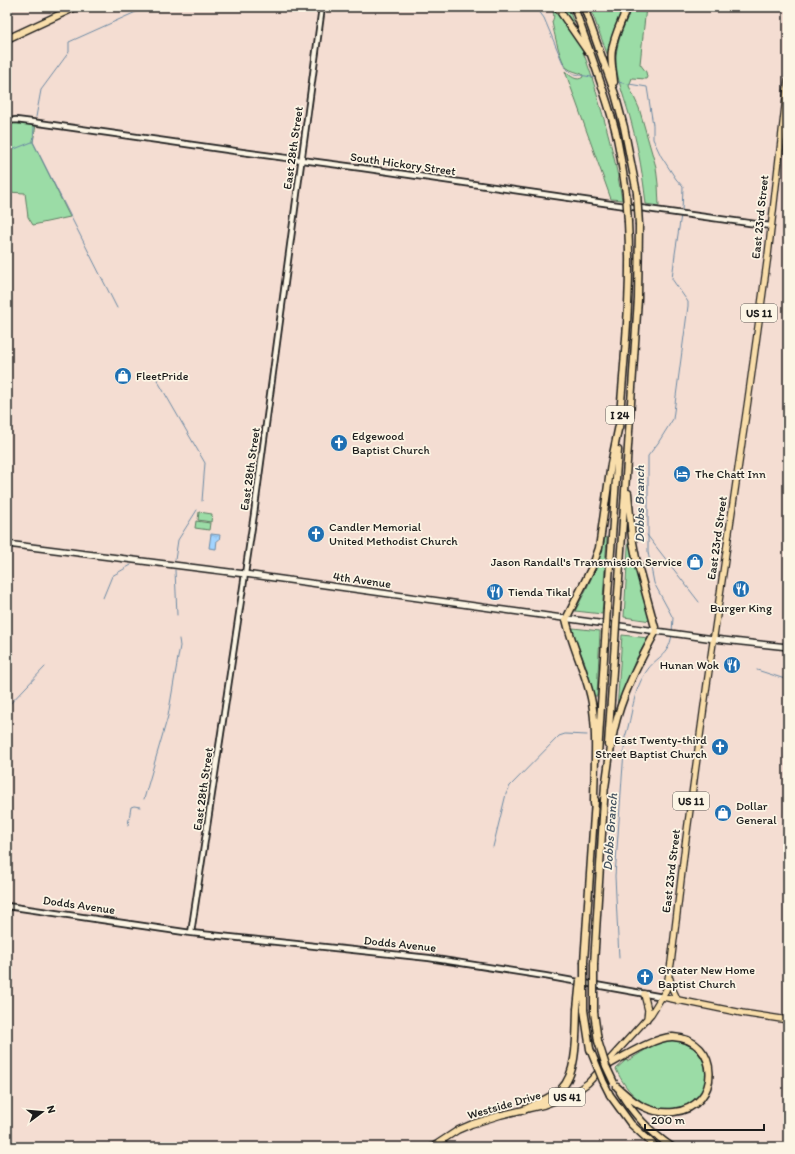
<svg xmlns="http://www.w3.org/2000/svg" width="795" height="1154" viewBox="0 0 795 1154" font-family="Itim,sans-serif">
<style>
.grass{fill:#9bdca6;stroke:#5c7c61}
.water{fill:url(#water-ripples);stroke:#6c8aa4}
.lines{fill:none;stroke-linecap:round;stroke-linejoin:round}
.stream{stroke:#6c8aa4;stroke-width:1}
.tertiary-casing{stroke:#1c1c1c;stroke-width:8}
.secondary-casing{stroke:#1c1c1c;stroke-width:8}
.primary-casing{stroke:#1c1c1c;stroke-width:8}
.trunk-casing{stroke:#1c1c1c;stroke-width:9}
.motorway-casing{stroke:#1c1c1c;stroke-width:9}
.tertiary{stroke:#fcf5e5;stroke-width:4.5}
.secondary{stroke:#fcf5e5;stroke-width:5}
.primary{stroke:#f9deab;stroke-width:5.5}
.trunk{stroke:#f9deab;stroke-width:6}
.motorway{stroke:#f9deab;stroke-width:6}
.motorway-bridge-casing{stroke:#1c1c1c;stroke-width:9;stroke-linecap:butt}
.motorway-bridge{stroke:#f9deab;stroke-width:6}
.labels{text-anchor:middle;dominant-baseline:central;stroke-width:3.5;stroke-linejoin:round;paint-order:stroke}
.shield{fill:#fcf5e5;stroke:#5f5d58;stroke-width:1}
.shield-label{font-size:11px;font-weight:bold;fill:#1c1c1c}
.street-label{font-size:12px;fill:#1c1c1c;stroke:#fcf5e5}
.poi-label{font-size:12px;fill:#1c1c1c;stroke:#fcf5e5;text-anchor:start}
.water-label{font-size:13px;font-style:italic;fill:#445360;stroke:#fcf5e5}
</style>
<defs>
<pattern id="water-ripples" width="26" height="14" patternUnits="userSpaceOnUse"><rect width="26" height="14" fill="#a2d4ff"/><path d="M2 4q2-2 4 0t4 0M15 11q2-2 4 0t4 0" fill="none" stroke="#8bb5da"/></pattern>
</defs>
<rect width="100%" height="100%" fill="#f4ddd2"/>
<filter id="ink" filterUnits="userSpaceOnUse"><feTurbulence type="fractalNoise" baseFrequency=".025" numOctaves="2"/><feDisplacementMap in="SourceGraphic" scale="8" xChannelSelector="R" yChannelSelector="G"/><feConvolveMatrix kernelMatrix="1 2 1 2 8 2 1 2 1" color-interpolation-filters="sRGB"/></filter>
<g filter="url(#ink)">
<path class="grass" d="M550 7H554C562 19 573 31 580 45 588 63 594 83 599 102 609 135 617 167 622 200L611 199 565 71C570 76 577 82 583 77L582 74C577 72 571 71 567 68 560 61 554 32 552 22 555 16 554 12 550 7Z
M559 7H568L574 24 572 25Z
M590 7H625L609 59Z
M632 7H646L640 64 646 72 647 77 646 79 632 78 629 86 639 108 656 167 658 184 659 206 646 204C643 177 639 151 632 125 627 103 615 79 616 57 617 40 625 23 632 7Z
M12 123 36 125 33 142 70 217 33 225 28 217 25 193 7 192V124Z
M199 512 212 514 211 522 198 520Z
M196 521 210 523 209 530 195 528Z
M629 530 651 621 624 617Z
M607 537 602 614 575 611C588 587 599 564 605 538Z
M573 628 600 631 597 696H594L586 666 573 633Z
M622 635 648 638 635 661 617 710Z
M667 1040C702 1040 720 1075 695 1101 690 1106 682 1108 676 1109 647 1115 626 1092 616 1069L626 1060 627 1061C640 1054 652 1044 667 1040Z"/>
<path class="water" d="M211 534 220 535 219 540H217L216 549 209 548Z"/>
<g class="lines">
<path class="stream" d="M536 7 544 18 565 68 574 74 597 78
M617 82 647 87 653 125V139L661 156 676 179 683 187 682 212
M36 117 41 90 69 52V42L147 7
M34 127 33 142 117 308
M7 152 32 142
M156 378 205 463 202 501
M647 535 699 602
M175 560 178 540 197 510
M175 570 177 615
M103 598 112 576 131 565
M672 632 673 618 654 583 648 552V456L658 443 673 419 688 306V302L672 279 675 254 681 215
M757 670 788 680
M7 707 45 667
M144 799 168 716 180 646 179 639
M128 825 131 807 134 806 140 807
M493 847 506 794 510 786 559 736 565 734 587 735
M619 958 615 876 625 737C633 715 632 692 646 672 657 655 668 658 672 635"/>
<g class="tertiary-casing">
<path id="tertiary" d="M7 121 16 120 32 122 242 152 362 168 611 204 771 226
M7 906 191 933 429 958 545 976 663 997
M191 933 254 514 322 7"/>
</g>
<g class="secondary-casing">
<path id="secondary" d="M7 544 245 574 714 639 788 647"/>
</g>
<g class="primary-casing">
<path id="primary" d="M670 979 672 988 678 1001
M644 994 648 1010 647 1019
M663 997 742 1013 788 1020
M432 1147 458 1130 472 1124 501 1115 544 1105 568 1096 577 1091 588 1083 601 1069 651 1014 666 990 671 963 685 846 707 684 748 400 768 255 788 80"/>
</g>
<g class="trunk-casing">
<path id="trunk" d="M7 39 76 7"/>
</g>
<g class="motorway-casing">
<path id="motorway" d="M557 7 588 52
M574 7C588 47 604 88 615 129 620 150 623 172 626 193
M584 7 615 94 624 127 637 193
M614 82C613 71 610 60 612 50 614 35 622 21 627 7
M619 428C624 360 632 291 628 222
M607 608 618 450
M617 609 638 299 639 225
M608 745 615 641
M598 755 605 641
M605 788C608 769 610 749 614 730 622 694 639 663 656 631L636 558 632 537 628 493
M594 804C594 771 598 730 591 698 585 671 572 646 566 619L593 565 599 548 611 464 619 425
M584 962 595 800
M594 964 605 784
M584 1010 590 1049
M594 1012 598 1041
M601 1069C618 1060 655 1036 673 1037 721 1039 722 1107 674 1112 663 1113 654 1112 644 1107 634 1103 625 1094 617 1087
M620 1092C633 1114 650 1132 672 1147
M610 1095 631 1124 656 1147
M524 1110C536 1103 551 1098 561 1089 578 1073 576 1032 577 1009"/>
</g>
<use href="#tertiary" class="tertiary"/>
<use href="#secondary" class="secondary"/>
<use href="#primary" class="primary"/>
<use href="#trunk" class="trunk"/>
<use href="#motorway" class="motorway"/>
<g class="motorway-bridge-casing">
<path id="motorway-bridge" d="M626 193 628 222
M637 193 639 225
M605 641 607 608
M615 641 617 609
M577 1009 580 980
M584 1010V962
M594 1012V964
M598 1041 606 1066 614 1083
M590 1049 603 1081 610 1095"/>
</g>
<use href="#motorway-bridge" class="motorway-bridge"/>
</g>
</g>
<defs>
<g id="shop-disc" transform="scale(0.9)"><circle r="9.5" fill="#1f6fb2" stroke="#fcf5e5"/><path d="M-5-2.5h2.3a2.7 3.5 0 0 1 5.4 0H5L5.5 6h-11ZM-1.5-2.5h3a1.5 2.3 0 0 0-3 0Z" fill="#fff"/></g>
<g id="church-disc" transform="scale(0.9)"><circle r="9.5" fill="#1f6fb2" stroke="#fcf5e5"/><path d="M-1.2-6h2.4v3.5h3.3v2.4h-3.3V6h-2.4V-.1h-3.3v-2.4h3.3Z" fill="#fff"/></g>
<g id="hotel-disc" transform="scale(0.9)"><circle r="9.5" fill="#1f6fb2" stroke="#fcf5e5"/><path d="M-6-4.5h1.5V1H6V5H4.5V3h-9V5H-6ZM-4 0a1.8 1.8 0 1 1 3.6 0ZM.5 0V-2.5h3Q6-2.5 6 0Z" fill="#fff"/></g>
<g id="restaurant-disc" transform="scale(0.9)"><circle r="9.5" fill="#1f6fb2" stroke="#fcf5e5"/><path d="M-5-6h1v4h1v-4h1v4h1v-4h1v5L-1.5 .5V6h-2V.5L-5-1ZM5-6V6H3V1.5H1.5Q1.5-4 5-6Z" fill="#fff"/></g>
</defs>
<g fill-rule="evenodd">
<use href="#shop-disc" x="123" y="376"/>
<use href="#church-disc" x="339" y="443"/>
<use href="#hotel-disc" x="682" y="474"/>
<use href="#church-disc" x="316" y="534"/>
<use href="#shop-disc" x="695" y="562"/>
<use href="#restaurant-disc" x="741" y="589"/>
<use href="#restaurant-disc" x="495" y="592"/>
<use href="#restaurant-disc" x="732" y="665"/>
<use href="#church-disc" x="720" y="747"/>
<use href="#shop-disc" x="723" y="813"/>
<use href="#church-disc" x="645" y="977"/>
</g>
<g class="labels">
<g class="shield">
<rect x="741" y="304" width="36" height="18" rx="3"/>
<rect x="606" y="406" width="28" height="18" rx="3"/>
<rect x="673" y="792" width="36" height="18" rx="3"/>
<rect x="549" y="1088" width="36" height="18" rx="3"/>
</g>
<g class="shield-label">
<text x="759" y="313">US 11</text>
<text x="620" y="415">I 24</text>
<text x="691" y="801">US 11</text>
<text x="567" y="1097">US 41</text>
</g>
<g class="street-label">
<text transform="translate(293 148) rotate(-82)">East 28th Street</text>
<text transform="translate(403 164) rotate(8)">South Hickory Street</text>
<text transform="translate(760 217) rotate(-84)">East 23rd Street</text>
<text transform="translate(250 469) rotate(-82)">East 28th Street</text>
<text transform="translate(717 538) rotate(-82)">East 23rd Street</text>
<text transform="translate(362 580) rotate(8)">4th Avenue</text>
<text transform="translate(203 789) rotate(-82)">East 28th Street</text>
<text transform="translate(671 871) rotate(-83)">East 23rd Street</text>
<text transform="translate(79 905) rotate(8)">Dodds Avenue</text>
<text transform="translate(400 944) rotate(6)">Dodds Avenue</text>
<text transform="translate(504 1105) rotate(-16)">Westside Drive</text>
</g>
<g class="poi-label">
<text x="136" y="376">FleetPride</text>
<text x="352" y="436">Edgewood<tspan x="352" dy="14">Baptist Church</tspan></text>
<text x="695" y="474">The Chatt Inn</text>
<text x="329" y="527">Candler Memorial<tspan x="329" dy="14">United Methodist Church</tspan></text>
<text x="682" y="562" text-anchor="end">Jason Randall's Transmission Service</text>
<text x="508" y="592">Tienda Tikal</text>
<text x="741" y="608" text-anchor="middle">Burger King</text>
<text x="719" y="665" text-anchor="end">Hunan Wok</text>
<text x="707" y="740" text-anchor="end">East Twenty-third<tspan x="707" dy="14">Street Baptist Church</tspan></text>
<text x="736" y="806">Dollar<tspan x="736" dy="14">General</tspan></text>
<text x="658" y="970">Greater New Home<tspan x="658" dy="14">Baptist Church</tspan></text>
</g>
<g class="water-label">
<text transform="translate(639 504) rotate(-90)">Dobbs Branch</text>
<text transform="translate(610 832) rotate(-86)">Dobbs Branch</text>
</g>
</g>
<rect width="795" height="1154" fill="none" stroke="#fcf5e5" stroke-width="24"/>
<rect x="12" y="12" width="771" height="1130" fill="none" stroke="#1c1c1c" stroke-width="1.5" filter="url(#ink)"/>
<g transform="translate(42 1112) rotate(74)" stroke="#fcf5e5" stroke-width="3" paint-order="stroke">
<path d="M0-3L7 15L0 10L-7 15Z" fill="#1c1c1c"/>
<text y="-6" font-size="11" font-weight="bold" text-anchor="middle" fill="#1c1c1c">N</text>
</g>
<path d="M645 1124v6h119v-6" fill="none" stroke="#1c1c1c" stroke-width="2"/>
<text x="651" y="1124" font-size="12" fill="#1c1c1c" stroke="#fcf5e5" stroke-width="3" paint-order="stroke">200 m</text>
</svg>
